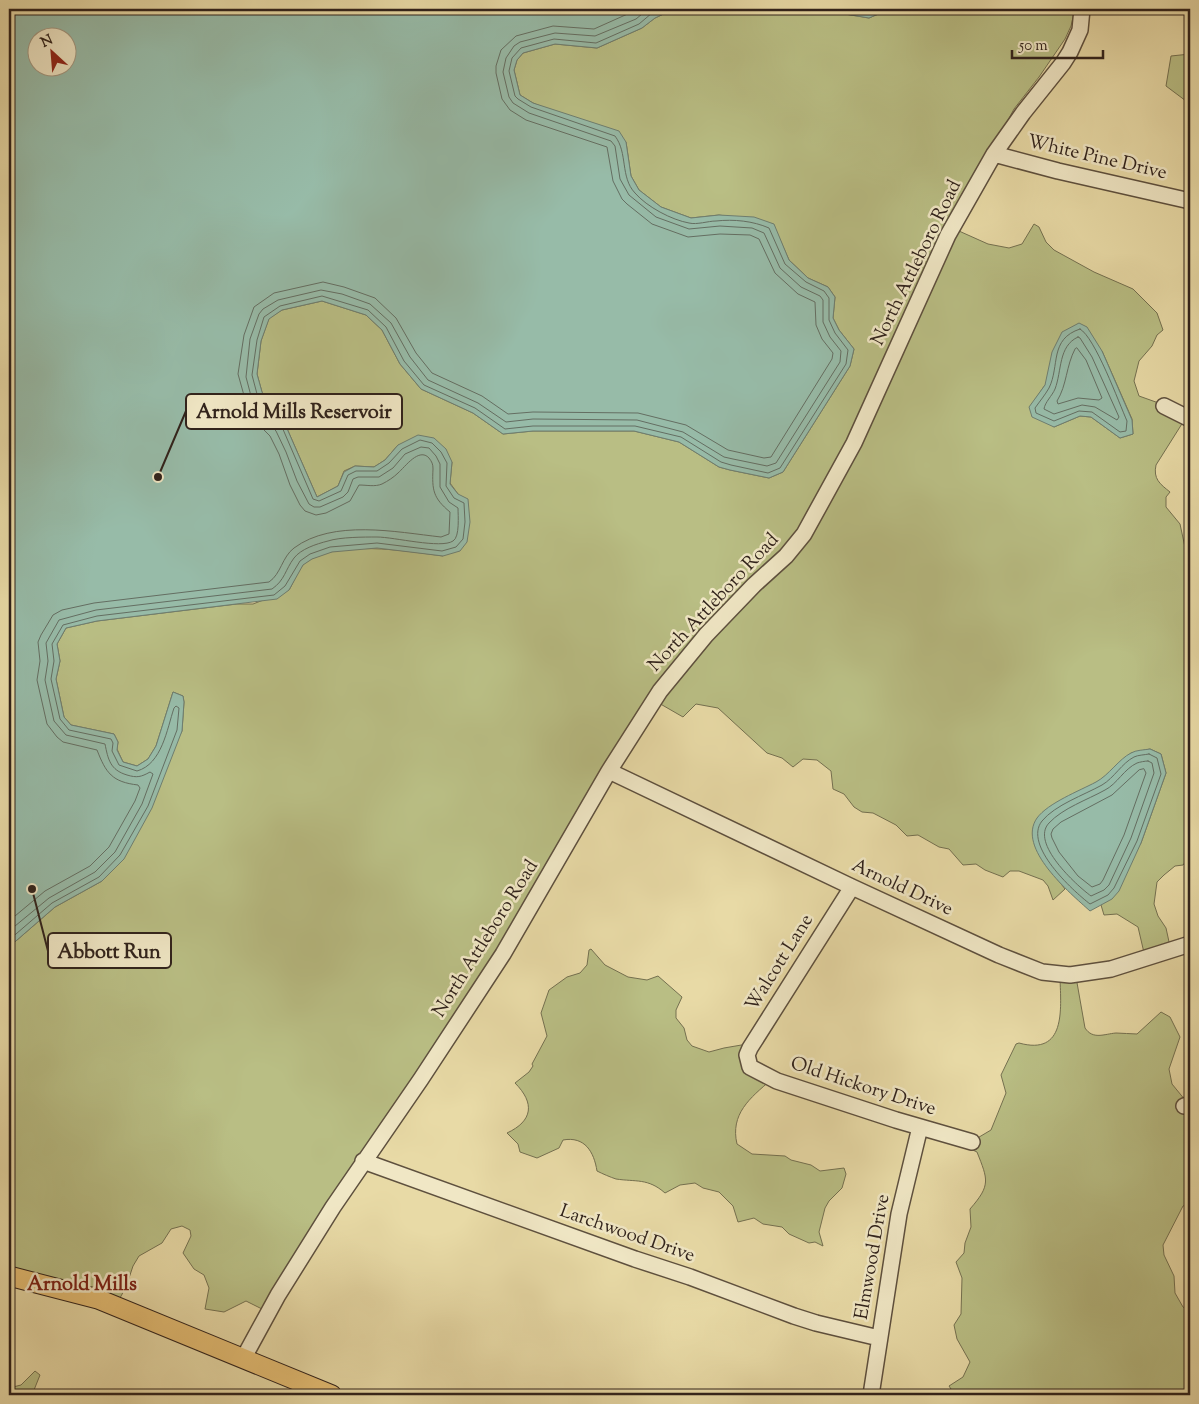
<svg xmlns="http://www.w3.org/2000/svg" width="1199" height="1404" viewBox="0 0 1199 1404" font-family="'Sorts Mill Goudy',serif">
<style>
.green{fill:#b9be84;stroke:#747050;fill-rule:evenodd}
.water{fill:#97bba8;stroke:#6e7e70;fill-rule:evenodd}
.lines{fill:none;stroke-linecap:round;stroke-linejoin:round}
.shore{stroke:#646e62;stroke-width:1}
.minor-casing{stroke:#5e503e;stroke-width:18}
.major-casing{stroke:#30221b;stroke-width:21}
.minor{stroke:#f0e7c5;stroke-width:15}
.major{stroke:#e4bd73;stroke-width:19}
.labels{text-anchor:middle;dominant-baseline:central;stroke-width:5;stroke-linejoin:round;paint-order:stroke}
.street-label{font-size:19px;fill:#30221b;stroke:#f0e7c5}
.neighbourhood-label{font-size:20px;font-weight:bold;fill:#7a1f14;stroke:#f0e7c5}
.leader{fill:none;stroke:#30221b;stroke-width:2}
.callout-dot{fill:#30221b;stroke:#f0e7c5;stroke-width:2}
.callout{fill:#f0e7c5;stroke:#30221b;stroke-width:2}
.callout-label{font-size:20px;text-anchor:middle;font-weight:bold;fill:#30221b}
</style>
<rect width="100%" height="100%" fill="#e8daa6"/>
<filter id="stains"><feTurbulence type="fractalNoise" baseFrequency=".004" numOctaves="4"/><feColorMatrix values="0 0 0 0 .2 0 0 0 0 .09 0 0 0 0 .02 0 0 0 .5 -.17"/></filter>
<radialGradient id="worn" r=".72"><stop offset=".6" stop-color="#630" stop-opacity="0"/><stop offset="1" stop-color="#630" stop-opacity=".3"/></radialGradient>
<path class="green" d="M687 9H768L786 12 821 10 869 18 883 12 886 9H1075L1071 26 1065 39 1039 77 1014 109 950 227 988 244 1009 248 1022 244 1034 224 1039 227 1046 242 1054 250 1094 272 1133 289 1157 313 1163 330 1157 335 1152 346 1139 361 1134 381 1139 396 1167 406 1185 419 1156 465C1153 479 1160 484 1170 492L1166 497V507L1180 524 1186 552 1190 555V856L1183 865 1175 866 1164 875 1157 882 1154 904 1158 916 1166 928 1171 951 1145 957 1138 927 1117 914 1104 915 1101 905 1141 843 1166 773 1161 754 1150 749 1131 753 1101 780 1050 807 1044 862 1065 889 1053 900 1048 886 1043 880 1019 871H1010L1003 877 985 870 976 864 963 865 949 849 939 847 918 835 907 836 896 825 873 813 862 812 854 807 844 794 833 789 831 771 817 760 803 759 793 767 782 758 767 753 718 708 696 704 683 717 657 702 274 1315 246 1301 224 1312 205 1309 209 1288 204 1275 194 1269 183 1253 191 1236 190 1230 182 1226 171 1229 162 1243 139 1256 133 1266 126 1287 115 1307 9 1279V947L55 907 102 881 182 731 184 702 183 696 173 692 156 746 148 759 137 766 123 762 117 749 118 742 114 734 71 725 64 717 56 679 60 661 57 644 66 628 97 621 237 604H253L289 590C294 582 298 569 305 563 336 539 406 551 443 556L458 494 450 483 452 462 398 445 385 460 374 467 355 466 344 471 338 486 317 497 285 424 271 410 262 392 257 374 261 341 269 318 282 310 322 301 366 315 382 330 400 364 421 389 473 413 503 434 533 431H634L679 442 719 467 730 470 769 478 783 472 850 366 854 349 839 330 833 318 835 297 828 287 808 278 789 260 773 224 719 215 691 218 661 207 639 190 631 176 626 142 533 103 520 95 514 70 517 60 523 53 555 44 597 48 642 28 655 18 670 11ZM1102 351 1132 419 1133 434 1120 438 1091 417 1080 416 1054 427 1030 407 1045 385Z
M1190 54V104L1166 86 1171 56Z
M591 949 605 965 628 977 647 980 658 976 682 997 676 1010V1018L684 1028 687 1040 692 1046 709 1052 724 1048 753 1043V1058L771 1080C750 1098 730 1114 737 1144L752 1154 785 1156 791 1160 811 1165 820 1171 844 1168 846 1174 842 1188 829 1201 825 1208 819 1232 823 1246 815 1242 809 1243 789 1234 782 1227 763 1224 754 1218 738 1222 733 1206 719 1192 703 1188 695 1183 680 1185 665 1193C648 1178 636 1182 616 1179 610 1177 603 1174 597 1171 594 1152 585 1136 563 1140L559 1148 537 1158 520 1152 518 1144 507 1133C533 1121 535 1103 515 1083L529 1072 533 1066 532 1064 547 1036 541 1013 549 990 567 977 580 973 587 965 589 950Z
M1076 977 1085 1028C1093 1040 1104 1034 1116 1033 1123 1033 1130 1034 1137 1034L1161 1012 1170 1017 1180 1037 1169 1069 1172 1084 1190 1106V1203L1183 1206 1163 1245 1164 1255 1174 1276 1175 1293 1183 1307 1190 1311V1395H955L949 1386 963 1377 970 1362 957 1339 954 1325 961 1314 962 1278 956 1262 964 1253 965 1243 971 1227 970 1209C991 1185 988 1180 977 1152L964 1146 991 1130 1006 1093 1001 1075 1016 1044 1019 1043C1066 1056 1061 1010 1060 978Z
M35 1371 40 1375 32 1395H9V1388L21 1385Z"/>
<path class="water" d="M9 9H687L670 11 655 18 642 28 597 48 555 44 523 53 517 60 514 70 520 95 533 103 619 131 626 142 631 176 639 190 661 207 691 218 719 215 754 217 774 224 789 260 808 278 828 287 835 297 833 318 839 330 854 349 850 366 783 472 769 478 730 470 719 467 679 442 634 431H533L503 434 473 413 421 389 400 364 382 330 366 315 322 301 282 310 269 319 261 341 257 374 262 392 271 410 285 424 317 497 338 486 344 472 355 466 374 467 385 460 398 445 418 435 434 438 446 449 452 462 450 484 458 494 468 499 470 522 467 542 460 551 443 556 377 548 332 552 312 559 303 565 289 590 277 599 97 621 66 628 57 644 60 661 56 679 64 717 71 725 114 734 118 742 117 750 123 762 137 766 148 759 156 746 173 692 183 696 184 702 182 731 152 808 124 859 102 881 55 907 9 947ZM38 38H68V68H38Z
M768 9H886L883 12 869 18 821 10 786 12Z
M1079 323 1087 327 1102 351 1132 420 1133 434 1120 438 1091 417 1080 416 1054 427 1032 417 1029 407 1045 385 1052 352 1062 332Z
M1150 749 1161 754 1166 773 1141 843 1119 891 1112 899 1090 911C1070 893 1016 848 1037 818 1048 803 1079 791 1096 782 1109 775 1119 759 1131 753 1136 750 1144 750 1150 749Z"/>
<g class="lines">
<path class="shore" d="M1080 329C1095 337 1119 403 1127 421L1126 431 1120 432 1092 412 1079 411 1054 421 1036 413 1035 408C1040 401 1045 395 1049 388 1060 366 1049 339 1080 329Z
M1078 337 1080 338 1092 357 1119 417 1117 420 1095 407 1082 405 1054 414 1044 409C1045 402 1052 396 1055 389 1062 371 1058 346 1078 337Z
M1077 348 1086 360 1102 398 1099 400 1078 398 1058 404 1057 401C1067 385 1066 366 1075 349Z
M1149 754 1157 758 1161 774 1137 841 1114 888 1108 895 1090 904C1072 890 1023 845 1042 821 1055 805 1084 795 1102 785 1114 778 1122 763 1134 757 1138 755 1144 755 1149 754Z
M1148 761 1152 763 1154 773 1131 838 1109 885 1104 890 1091 896C1076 885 1030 843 1049 823 1063 808 1087 800 1105 790 1117 784 1124 769 1137 763 1140 762 1145 761 1148 761Z
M1144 769 1146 773 1124 835 1103 880 1100 884 1092 887 1078 876 1059 852 1052 838 1051 834 1053 829 1061 822 1112 795 1139 770Z
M9 921 45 891 90 866 109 847 135 801 140 788 138 785C112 782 106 773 97 750L63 742 57 737 47 724 37 680 40 661 38 642 41 635 53 615 62 610 94 603 269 582C281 574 282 557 294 548 333 519 396 532 441 537L449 534 450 512C433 498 432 490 433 469 433 464 432 462 429 458 419 447 405 467 398 473 394 477 388 481 382 484 375 487 367 485 359 485L350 501 326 513 316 515 305 511 300 505 290 485 279 454 270 436 255 421 245 399 238 374 244 335 254 307 274 293 323 282 344 287 375 298 396 318 416 353 432 373 482 396 508 414 533 412 638 413 686 425 728 450 764 458 771 457 832 359 833 353 822 339 816 325 815 302 798 294 775 273 759 239 750 235 720 234 688 237 652 224 627 204 622 199 613 181 607 147 526 120 510 110 502 99 496 73V66L501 50 516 36 553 26 594 29 632 12 636 9
M9 931 49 898 95 872 115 852 142 804 153 774 150 772C141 777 137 778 127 775 110 770 108 759 105 744L66 735 54 721 45 680 48 661 46 643 59 620 96 610 272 589C285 580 285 570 294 558 301 549 316 544 328 541 340 537 364 537 377 537 394 537 441 549 453 541 460 537 458 515 458 508L449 502 440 487V464L436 456 429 448 421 447 405 454 393 468 379 477H358L353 479 348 492 343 497 320 507H314L309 504 297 481 286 452 276 431 260 415 251 396 246 377 250 339 259 314 263 309 278 300 321 290 342 294 370 304 391 323 410 357 428 380 478 403 506 422 533 419 637 420 683 432 724 457 733 459 767 466 776 463 840 362 841 351 830 337 823 322V300L820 296 801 287 780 268 764 233 752 228 720 226 689 229 656 217 629 195 620 179 615 146 611 141 529 113 513 103 509 97 503 72 506 58 514 46 520 42 555 33 595 36 636 19 648 9
M9 940 52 903 99 877 120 855 148 806 177 730 179 708 176 706 174 708C167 729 162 764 137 771L119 765 112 751 113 743 111 739 69 730 60 719 51 679 54 661 52 644 63 625 97 616 274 595 285 586 300 561 310 554 330 547 377 543 442 551 456 547 463 539 465 522 464 503 454 498 446 486 447 463 441 452 432 443 420 440 402 449 389 463 377 471H356L348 475 341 491 319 501 313 499 282 427 266 412 257 394 252 375 257 340 264 317 280 306 322 296 368 310 386 327 404 361 424 385 475 408 505 429 533 426H635L681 437 721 462 731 465 768 473 780 468 846 364 848 350 835 333 829 320V298L824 291 806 282 785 264 769 228C753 221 734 219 716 221 708 221 697 225 689 223 672 220 647 207 635 193 620 177 628 153 615 136L531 107 518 99 515 96 509 71 512 58 521 48 554 39 596 43 639 24 652 13 662 9"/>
<g class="minor-casing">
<path id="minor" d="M994 154 1058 171 1190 201
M1164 406 1190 419
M609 771 852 887 999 955 1042 972 1070 975 1111 969 1190 944
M852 887 750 1048 747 1055 750 1067 777 1081 896 1120 972 1142
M1184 1106 1190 1104
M363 1161 635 1259 690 1277 794 1316 816 1323 879 1338
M243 1359 278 1295 333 1207 421 1079 503 954 609 771 660 691 706 635 754 585 786 556 804 534 854 443 948 235 994 154 1023 113 1063 63 1070 52 1080 30 1082 9
M871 1395 899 1214 920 1127"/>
</g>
<g class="major-casing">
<path id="major" d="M9 1276 98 1299 332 1395"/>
</g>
<use href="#minor" class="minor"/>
<use href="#major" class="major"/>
</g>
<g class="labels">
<g class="street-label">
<text transform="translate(1097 158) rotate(13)">White Pine Drive</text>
<text transform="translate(917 263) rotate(-64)">North Attleboro Road</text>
<text transform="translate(714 603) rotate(-47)">North Attleboro Road</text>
<text transform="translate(902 888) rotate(25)">Arnold Drive</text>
<text transform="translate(486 939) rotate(-58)">North Attleboro Road</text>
<text transform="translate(780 963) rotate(-58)">Walcott Lane</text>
<text transform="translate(863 1087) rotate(18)">Old Hickory Drive</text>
<text transform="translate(627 1234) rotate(19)">Larchwood Drive</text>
<text transform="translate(873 1257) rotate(-80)">Elmwood Drive</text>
</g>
<g class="neighbourhood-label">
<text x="82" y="1285">Arnold Mills</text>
</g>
</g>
<path class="leader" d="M158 477L186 411M32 889L48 951"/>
<g class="callout-dot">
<circle cx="158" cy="477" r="5"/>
<circle cx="32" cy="889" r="5"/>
</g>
<g class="callout">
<rect x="186" y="394" width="216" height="35" rx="5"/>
<rect x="48" y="933" width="123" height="35" rx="5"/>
</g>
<g class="callout-label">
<text x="294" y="418">Arnold Mills Reservoir</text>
<text x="109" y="958">Abbott Run</text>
</g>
<rect width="1199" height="1404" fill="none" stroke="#e8daa6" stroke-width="30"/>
<rect x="10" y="10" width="1179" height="1384" fill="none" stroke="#30221b" stroke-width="2.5"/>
<rect x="15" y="15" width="1169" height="1374" fill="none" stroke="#30221b"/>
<g transform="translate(52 52) rotate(334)"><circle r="24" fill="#f0e7c5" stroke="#a39881"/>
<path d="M0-4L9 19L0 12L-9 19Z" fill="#8f2418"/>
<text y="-8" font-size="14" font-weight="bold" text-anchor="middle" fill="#30221b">N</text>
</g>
<path d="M1012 50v8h91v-8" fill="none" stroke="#30221b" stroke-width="2.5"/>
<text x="1019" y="50" font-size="15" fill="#30221b" stroke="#f0e7c5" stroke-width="4" paint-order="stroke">50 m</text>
<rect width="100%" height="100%" filter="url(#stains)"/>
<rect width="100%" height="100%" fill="url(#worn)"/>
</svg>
